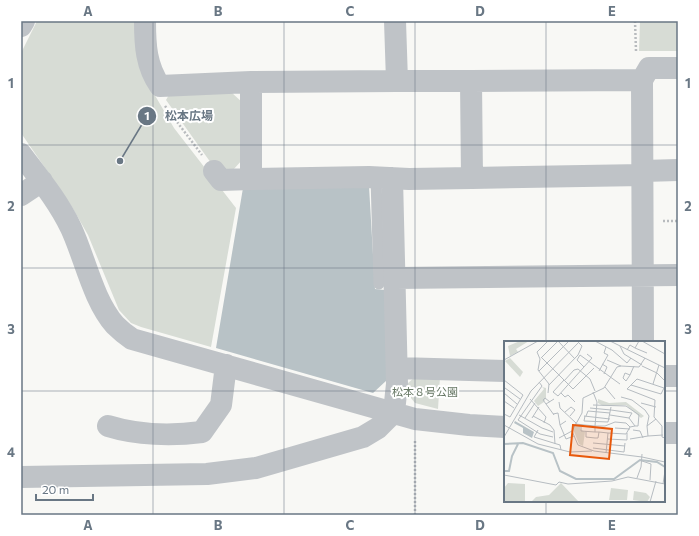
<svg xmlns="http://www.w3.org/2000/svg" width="699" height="536" viewBox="0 0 699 536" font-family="Commissioner,'Noto Sans JP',sans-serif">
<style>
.green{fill:#d7dcd5}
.water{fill:#b8c2c6}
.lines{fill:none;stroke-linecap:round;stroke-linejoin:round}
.path{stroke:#b8bbbe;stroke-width:2.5;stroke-dasharray:2 2;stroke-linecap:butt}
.lane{stroke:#bfc3c7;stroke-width:11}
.street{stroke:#bfc3c7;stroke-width:22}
.grid{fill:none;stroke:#697784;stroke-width:1;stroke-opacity:0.55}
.labels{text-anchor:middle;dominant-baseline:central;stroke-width:4;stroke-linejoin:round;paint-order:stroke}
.park-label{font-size:11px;fill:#667764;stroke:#fff}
.inset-river{fill:none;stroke:#b8c2c6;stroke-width:2}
.inset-road{fill:none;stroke:#b6bcc1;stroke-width:1}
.view{fill:#e8590c;fill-opacity:0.15;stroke:#e8590c;stroke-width:2}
.inset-edge{fill:none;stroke:#697784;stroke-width:2}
.leader{fill:none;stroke:#697784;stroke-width:1.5}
.callout-dot{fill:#697784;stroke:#fff;stroke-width:1.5}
.mark-label{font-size:12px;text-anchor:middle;font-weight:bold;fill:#fff}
.callout-label{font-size:12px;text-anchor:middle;font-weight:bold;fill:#697784;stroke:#fff;stroke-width:4;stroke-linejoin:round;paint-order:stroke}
.neatline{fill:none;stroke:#697784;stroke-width:1.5}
.grid-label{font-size:13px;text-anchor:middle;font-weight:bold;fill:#697784}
</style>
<rect width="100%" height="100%" fill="#f8f8f5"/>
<path class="green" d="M37 21H138L146 80 174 128 236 208 211 347 141 327 131 323 119 310 88 235 72 207 21 133V53Z
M640 21H678V51H639Z
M231 92 243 103V159L233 170H216L166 100 170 93Z
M416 376 440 377 438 409 415 403 406 392 407 384Z"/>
<path class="water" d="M369 186 375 289 385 290 387 380 373 393 216 348 243 188Z"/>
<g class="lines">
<path class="path" d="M635 21 636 51
M165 106 202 155
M663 221H678
M415 515V440"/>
<path class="lane" d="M376 177 379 284"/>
<path class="street" d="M145 21C145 45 146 66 160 86L251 82 397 81
M395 21 397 81H471
M21 26 24 21
M642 80 649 68H678
M251 82V179L369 177 409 179 472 178 471 81 642 80 643 342
M21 154C39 178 58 201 71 228 85 258 93 300 115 325 120 330 126 335 132 339L415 419 469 425 505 427
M214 171 221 180 251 179
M643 171 678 170
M472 178 643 175
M21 195 42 181
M396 278 678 275
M398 368 505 371
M664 376H678
M108 426C137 435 172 436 202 432L221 405 226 365
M664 433H678
M21 477 207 474 256 468 363 437 378 428 394 412 397 384 392 178"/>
</g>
<path class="grid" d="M153 21V515M284 21V515M415 21V515M546 21V342M21 145H678M21 268H678M21 391H505M664 391H678M546 501V515"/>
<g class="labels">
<g class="park-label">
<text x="425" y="391">松本８号公園</text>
</g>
</g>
<g transform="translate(504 341)">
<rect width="161" height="161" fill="#f8f8f5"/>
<path d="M16 0H25L12 8 14 11 6 15 4 5ZM6 17 19 31 16 36 1 20ZM38 46 42 47V57L40 61 34 65 30 60 40 48ZM94 58 105 62 122 61 140 75 137 77 122 64 99 65 94 62ZM71 84H76V88L81 91 79 105 75 103 69 88ZM4 142 21 143V161H0V147ZM57 142 75 161H27L32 156 45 154ZM107 147 124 149 123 159H105ZM130 150 142 152 146 156 143 161 129 159Z" fill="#d7dcd5"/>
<path d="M11 80 30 91 28 97 19 92V87L10 82Z" fill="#b8c2c6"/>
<path class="inset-river" d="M0 103 19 102 49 112 56 130 72 138H110L136 119 153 121 161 126M0 130H5L8 115 14 103"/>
<path class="inset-road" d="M44 0 33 11 36 18 34 29 45 43 44 52M54 0 71 18M91 0 108 9 123 22 127 17M106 0 161 27M138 0 161 13M116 5 120 13 138 24M131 7 143 12M123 9 126 4 131 7 135 0M37 17 54 0M38 17 69 48 90 27M0 19 34 0M103 19 117 25 135 26 141 17M98 23 103 26 100 33M117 25 113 26 100 47 79 57 78 72 68 90 74 104 90 110 138 116M138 25 153 32 161 40M80 26 73 19 76 14 116 43M35 30 65 0M95 30 104 14 100 12 102 6M126 34 122 40 119 37 121 32 126 34 130 25M0 39 19 54 6 76 0 73M60 39 49 51 54 55 88 17 83 13M60 40 70 29 74 28 86 38 91 50M35 41 38 45 14 79 36 93 49 96M149 43 155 24M45 44 74 14 78 5 75 2M127 44 157 53 160 47 133 38 123 48 151 59 150 76 158 85V96L161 97M101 46 111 58M1 47 16 58M89 51 93 61 91 85H101L111 81 122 82 126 86 122 93 104 92M0 52 13 63M57 52 61 56 64 54 71 61M117 56 128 59 141 69 145 75 143 85 152 78M26 58 42 76 40 82M50 58 42 63 50 74M0 60 10 67M55 61 56 67 72 82M137 62 152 66M42 63 39 59 41 57 46 61M89 64 122 65 135 74 134 85H131M86 67 107 69M107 69 128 72 125 77M61 71 67 66 71 69 66 75M49 73 54 72 56 84 62 80M15 74 38 87 49 91M106 74 125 77 131 85 126 86M29 75 46 84 50 89 51 103M80 75 106 78M81 75 80 80 104 81 107 66M82 75 84 70 106 72M21 77 31 62M28 77 35 66M71 83 91 85V91H95M0 84 34 103 66 111 88 110M56 84 62 98 70 95M77 84V90L91 91M111 87 126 88M34 89 30 96 56 104 57 109M129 89 136 90 139 97M82 90V96L91 97H94L95 91 104 92 102 112M144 95 159 94M0 96 27 50 76 0M55 97 68 90M104 98 123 99V92M126 98 144 95 143 85M89 102 121 105M89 107 120 111 121 102M138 116 161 121M138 120 147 123 146 139M0 134 52 144 55 141 64 143 108 140 124 136 161 143M133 137 137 126 138 113M159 143 161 130M146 161 152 140"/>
<path class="view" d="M69 84 108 88 105 118 66 114Z"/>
<rect width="161" height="161" class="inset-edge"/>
</g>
<path class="leader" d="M120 161L147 116"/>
<g class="callout-dot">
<circle cx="120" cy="161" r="4"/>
<circle cx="147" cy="116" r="10"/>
</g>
<g class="mark-label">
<text x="147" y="120">1</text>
</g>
<g class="callout-label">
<text x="189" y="120">松本広場</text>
</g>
<rect width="699" height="536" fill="none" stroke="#ffffff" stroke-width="44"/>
<path d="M36 494v6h57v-6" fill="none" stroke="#697784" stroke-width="2"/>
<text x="42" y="494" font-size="12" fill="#697784" stroke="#ffffff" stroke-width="3" paint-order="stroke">20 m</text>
<rect x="22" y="22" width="655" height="492" class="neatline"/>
<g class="grid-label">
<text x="88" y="16">A</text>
<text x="218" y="16">B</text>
<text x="350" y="16">C</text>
<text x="480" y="16">D</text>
<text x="612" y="16">E</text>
<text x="11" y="88">1</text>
<text x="688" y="88">1</text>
<text x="11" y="211">2</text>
<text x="688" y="211">2</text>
<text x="11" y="334">3</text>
<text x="688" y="334">3</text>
<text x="11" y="457">4</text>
<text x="688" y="457">4</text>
<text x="88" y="530">A</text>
<text x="218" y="530">B</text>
<text x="350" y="530">C</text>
<text x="480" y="530">D</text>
<text x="612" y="530">E</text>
</g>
</svg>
